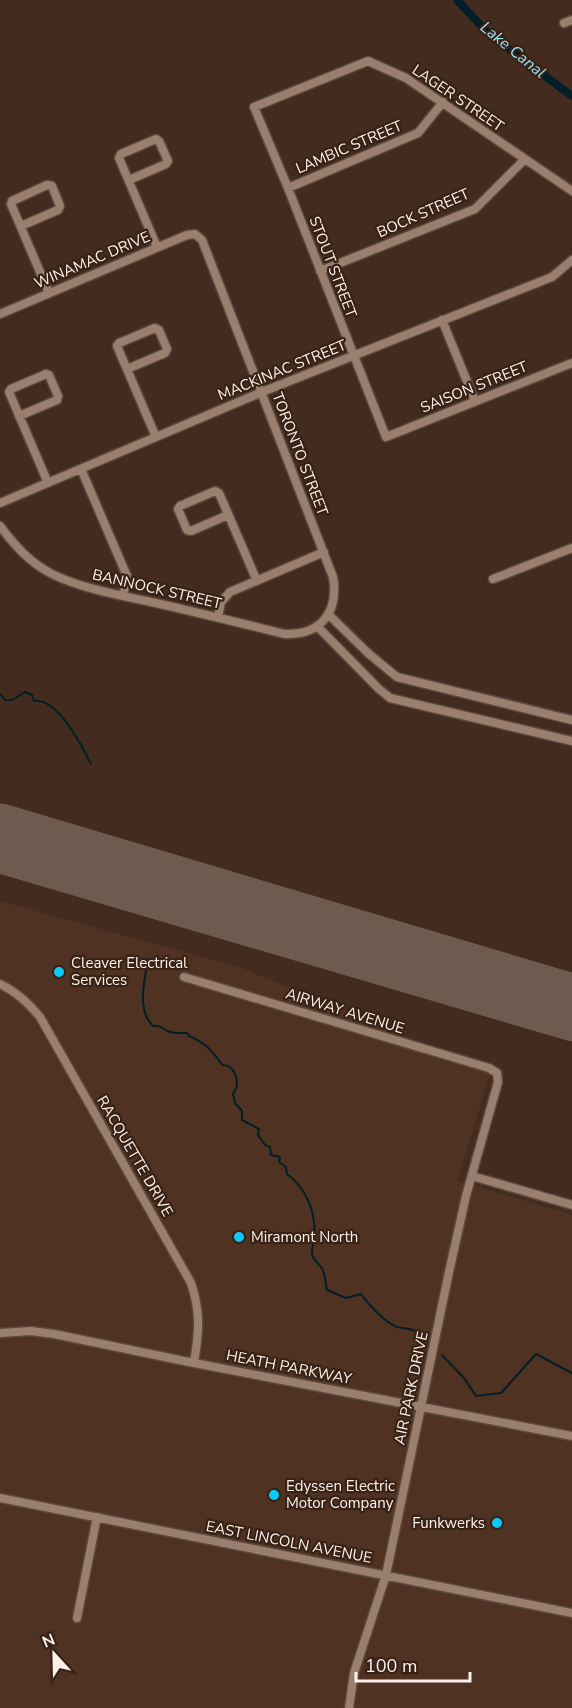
<svg xmlns="http://www.w3.org/2000/svg" width="572" height="1708" viewBox="0 0 572 1708" font-family="'Nunito Sans',sans-serif">
<style>
.built{fill:#4f3221}
.lines{fill:none;stroke-linecap:round;stroke-linejoin:round}
.stream{stroke:#021f28;stroke-width:2}
.canal{stroke:#021f28;stroke-width:8}
.taxiway{stroke:#6e5a4e;stroke-width:21}
.runway{stroke:#6e5a4e;stroke-width:51}
.minor-casing{stroke:#5c493d;stroke-width:11}
.minor{stroke:#9a7f6f;stroke-width:8}
.poi-dot{fill:#0bcafa;stroke:#382215;stroke-width:2}
.labels{text-anchor:middle;dominant-baseline:central;stroke-width:4.5;stroke-linejoin:round;paint-order:stroke}
.street-label{font-size:15px;fill:#fdf1ea;stroke:#382215}
.poi-label{font-size:15px;fill:#fdf1ea;stroke:#382215;text-anchor:start}
.water-label{font-size:16px;font-style:italic;fill:#9cdff7;stroke:#382215}
</style>
<rect width="100%" height="100%" fill="#432c1f"/>
<path class="built" d="M0 901 242 968 372 1021 490 1075 457 1180 572 1215V1708H0Z"/>
<g class="lines">
<path class="stream" d="M0 694 5 700H12L25 692 32 695 34 701C57 697 82 746 91 764
M148 959C145 979 136 1010 153 1026H159L167 1031 175 1033H187L189 1036C204 1042 213 1051 222 1065 233 1065 237 1075 237 1086L233 1094 235 1103 242 1111V1120L259 1129 258 1135 265 1145 270 1147 271 1155 280 1157 279 1162 286 1167 287 1174C306 1188 317 1213 314 1239 314 1245 310 1250 313 1257 315 1261 319 1264 322 1268 326 1277 325 1282 327 1290L346 1298 361 1294C368 1304 382 1319 393 1325 404 1332 411 1323 423 1339
M442 1355 464 1378 476 1396 501 1393 536 1354 572 1373"/>
<path class="canal" d="M457 0 490 35 572 96"/>
<path class="taxiway" d="M0 863 572 1031"/>
<path class="runway" d="M0 829 572 999"/>
<g class="minor-casing">
<path id="minor" d="M564 23 572 20
M129 180 166 164 168 161 159 141 156 139 121 154 119 158 157 247
M288 188 418 133 443 102
M572 191 406 78 368 61 254 107 288 188 386 437 572 363
M21 226 58 210 60 206 52 186 47 185 12 201 11 204 49 293
M320 271 475 209 524 160
M0 314 187 235 195 234 202 240 333 577C339 612 321 635 285 634 240 623 196 612 151 602 119 595 84 589 54 575 31 564 15 546 0 526
M442 320 475 401
M127 369 165 353 167 349 159 330 155 328 119 343 117 346 156 437
M19 416 57 400 58 396 49 375 46 374 11 389 9 392 48 483
M81 469 127 576 123 596
M0 503 262 392 552 277 572 260
M228 515 191 531 187 530 178 509 180 506 215 491 219 493 257 581
M493 579 572 548
M329 615 369 654 397 677 572 720
M218 617 221 602 230 592 324 552
M317 626 379 689 390 698 572 741
M184 977 489 1068 497 1073 498 1082 466 1196 449 1272 386 1575 354 1673 349 1708
M0 984C17 992 28 1003 40 1017L191 1283C201 1313 199 1332 194 1363
M472 1176 572 1205
M0 1333 31 1331 54 1334 194 1363 572 1436
M0 1498 572 1613
M77 1618 97 1517"/>
</g>
<use href="#minor" class="minor"/>
</g>
<g class="poi-dot">
<circle cx="59" cy="972" r="6"/>
<circle cx="239" cy="1237" r="6"/>
<circle cx="274" cy="1495" r="6"/>
<circle cx="497" cy="1523" r="6"/>
</g>
<g class="labels">
<g class="street-label">
<text transform="translate(458 98) rotate(34)">LAGER STREET</text>
<text transform="translate(349 147) rotate(-23)">LAMBIC STREET</text>
<text transform="translate(423 213) rotate(-24)">BOCK STREET</text>
<text transform="translate(92 260) rotate(-23)">WINAMAC DRIVE</text>
<text transform="translate(333 267) rotate(69)">STOUT STREET</text>
<text transform="translate(282 370) rotate(-22)">MACKINAC STREET</text>
<text transform="translate(474 387) rotate(-22)">SAISON STREET</text>
<text transform="translate(300 454) rotate(69)">TORONTO STREET</text>
<text transform="translate(157 589) rotate(13)">BANNOCK STREET</text>
<text transform="translate(345 1011) rotate(17)">AIRWAY AVENUE</text>
<text transform="translate(135 1156) rotate(60)">RACQUETTE DRIVE</text>
<text transform="translate(289 1367) rotate(11)">HEATH PARKWAY</text>
<text transform="translate(411 1388) rotate(-78)">AIR PARK DRIVE</text>
<text transform="translate(289 1542) rotate(11)">EAST LINCOLN AVENUE</text>
</g>
<g class="poi-label">
<text x="71" y="963">Cleaver Electrical<tspan x="71" dy="17">Services</tspan></text>
<text x="251" y="1237">Miramont North</text>
<text x="286" y="1486">Edyssen Electric<tspan x="286" dy="17">Motor Company</tspan></text>
<text x="485" y="1523" text-anchor="end">Funkwerks</text>
</g>
<g class="water-label">
<text transform="translate(513 50) rotate(39)">Lake Canal</text>
</g>
</g>
<g transform="translate(54 1654) rotate(338)" stroke="#382215" stroke-width="4.5" paint-order="stroke">
<path d="M0-4.5L10 22L0 15L-10 22Z" fill="#fdf1ea"/>
<text y="-9" font-size="16" font-weight="bold" text-anchor="middle" fill="#fdf1ea">N</text>
</g>
<path d="M356 1672v9h114v-9" fill="none" stroke="#fdf1ea" stroke-width="3"/>
<text x="365" y="1672" font-size="18" fill="#fdf1ea" stroke="#382215" stroke-width="4.5" paint-order="stroke">100 m</text>
</svg>
